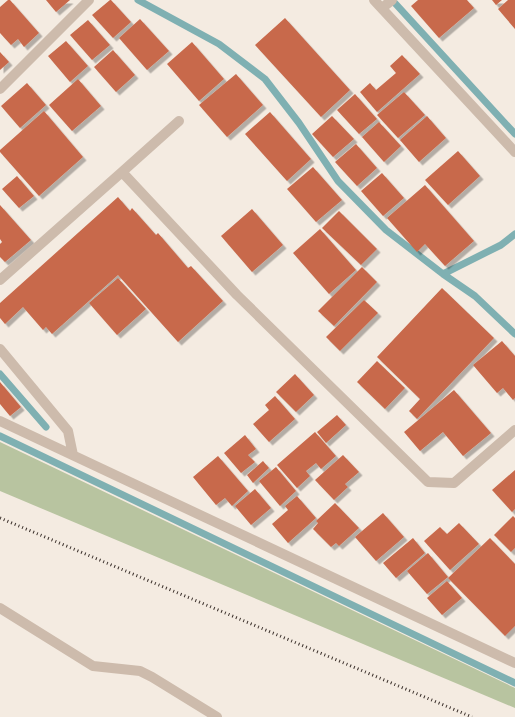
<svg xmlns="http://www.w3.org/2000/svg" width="515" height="717" viewBox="0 0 515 717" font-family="'Noto Sans',sans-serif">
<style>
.green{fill:#b8c4a0}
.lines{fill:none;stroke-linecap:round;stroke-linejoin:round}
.stream{stroke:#7fb0b2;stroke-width:7}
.building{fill:#c8694b;filter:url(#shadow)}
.service{stroke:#cdbbac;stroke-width:10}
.minor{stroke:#cdbbac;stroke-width:10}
.rail{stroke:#3b302b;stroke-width:3;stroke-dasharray:1 3;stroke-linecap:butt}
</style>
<defs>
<filter id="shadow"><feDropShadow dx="3.5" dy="3.5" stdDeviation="0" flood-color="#0004"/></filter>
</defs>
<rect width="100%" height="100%" fill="#f4ebe1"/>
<path class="green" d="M0 442 515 688V708L0 491Z"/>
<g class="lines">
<path class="stream" d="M138 0 219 44 265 79 299 123 338 181 386 230 443 274 475 296 515 334
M392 0 515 134
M443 274 501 245 515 234
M0 374 46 427
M0 436 515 683"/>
</g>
<path class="building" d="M8 0H10L39 33 24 47 18 39 11 45 0 33V7Z
M46 0H70L56 12Z
M110 0H111L131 22 113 38 92 15Z
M418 0H467L474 8 439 38 411 6Z
M492 0H502L496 5Z
M508 0H515V29L498 9Z
M285 18 350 90 321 117 255 45Z
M140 19 169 51 147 70 119 38Z
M88 20 110 45 92 60 70 35Z
M66 41 88 66 70 82 48 56Z
M192 42 224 79 199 101 167 64Z
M113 50 135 75 116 92 94 67Z
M0 52 9 62 0 70Z
M402 55 420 74 377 112 360 92 370 83 376 90 396 73 390 66Z
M236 74 263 105 227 137 199 105Z
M78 79 101 106 72 131 49 105Z
M27 83 46 105 20 128 1 106Z
M404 92 425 115 398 138 377 115Z
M355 94 377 119 359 134 337 110Z
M44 111 83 157 39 196 0 152V150Z
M270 112 311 159 287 181 245 134Z
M332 116 354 139 333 157 312 134Z
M427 116 446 138 419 162 400 140Z
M379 122 401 146 384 162 362 137Z
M356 144 377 168 357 186 335 162Z
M458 151 480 176 448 205 425 180Z
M313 167 342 200 316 222 287 189Z
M382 173 404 198 383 216 361 191Z
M17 176 34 196 19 208 2 189Z
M425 185 474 241 445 266 425 244 417 252 387 218Z
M118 197 130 211 132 208 156 235 158 233 188 268 191 266 223 301 178 342 118 275 52 334 46 327 43 330 23 307 5 324 0 318V303Z
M0 205 31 240 5 262 0 257V244L2 242 0 239Z
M252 209 283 245 252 272 221 236Z
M339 211 377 249 361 265 322 228Z
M320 229 356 270 329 294 293 253Z
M362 267 377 282 334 326 318 311Z
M118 278 146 309 117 335 89 303Z
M442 288 494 338 417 419 409 411 420 399 377 357Z
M364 300 378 313 340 351 326 337Z
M502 341 515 356V398L513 400 503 388 497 393 473 365Z
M377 361 405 388 385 409 357 382Z
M295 374 314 395 296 412 276 392Z
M0 382 21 407 10 416 0 404Z
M454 390 491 433 463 456 443 432 420 451 404 432Z
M275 396 295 419 269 442 253 424 269 410 265 405Z
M337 415 346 425 326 443 317 432Z
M315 432 336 456 321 469 316 463 306 471 310 476 297 488 277 465Z
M245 435 256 449 248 455 255 462 241 473 224 453Z
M343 455 359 472 345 484 348 487 334 500 315 480Z
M218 456 248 491 232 506 225 498 216 505 193 477Z
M263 461 269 468 253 483 247 475Z
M276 467 296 491 280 506 259 481Z
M515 470V509L512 512 492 490Z
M255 489 271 508 251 525 235 506Z
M297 496 316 518 288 543 272 524 288 510 285 506Z
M335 503 359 528 339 546 336 543 331 547 313 529 318 523 316 521Z
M383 513 404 537 376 561 355 537Z
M513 516 515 518V548L511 552 494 535Z
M459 523 479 544 450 570 424 541 440 527 447 534Z
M413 538 425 553 396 578 383 563Z
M490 538 515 564V626L505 636 448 578Z
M428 553 448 577 427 594 407 571Z
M447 581 462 598 442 615 427 598Z"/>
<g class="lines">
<path class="service" d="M0 608 93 666 140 671 152 677 217 717"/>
<path class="minor" d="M374 0 515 152
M382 8 392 0
M0 89 89 0
M122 172 179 121
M0 280 122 172 237 295 428 482 454 483 515 430
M0 349 68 431 73 455
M0 421 515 663"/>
<path class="rail" d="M0 518 472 717"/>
</g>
</svg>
